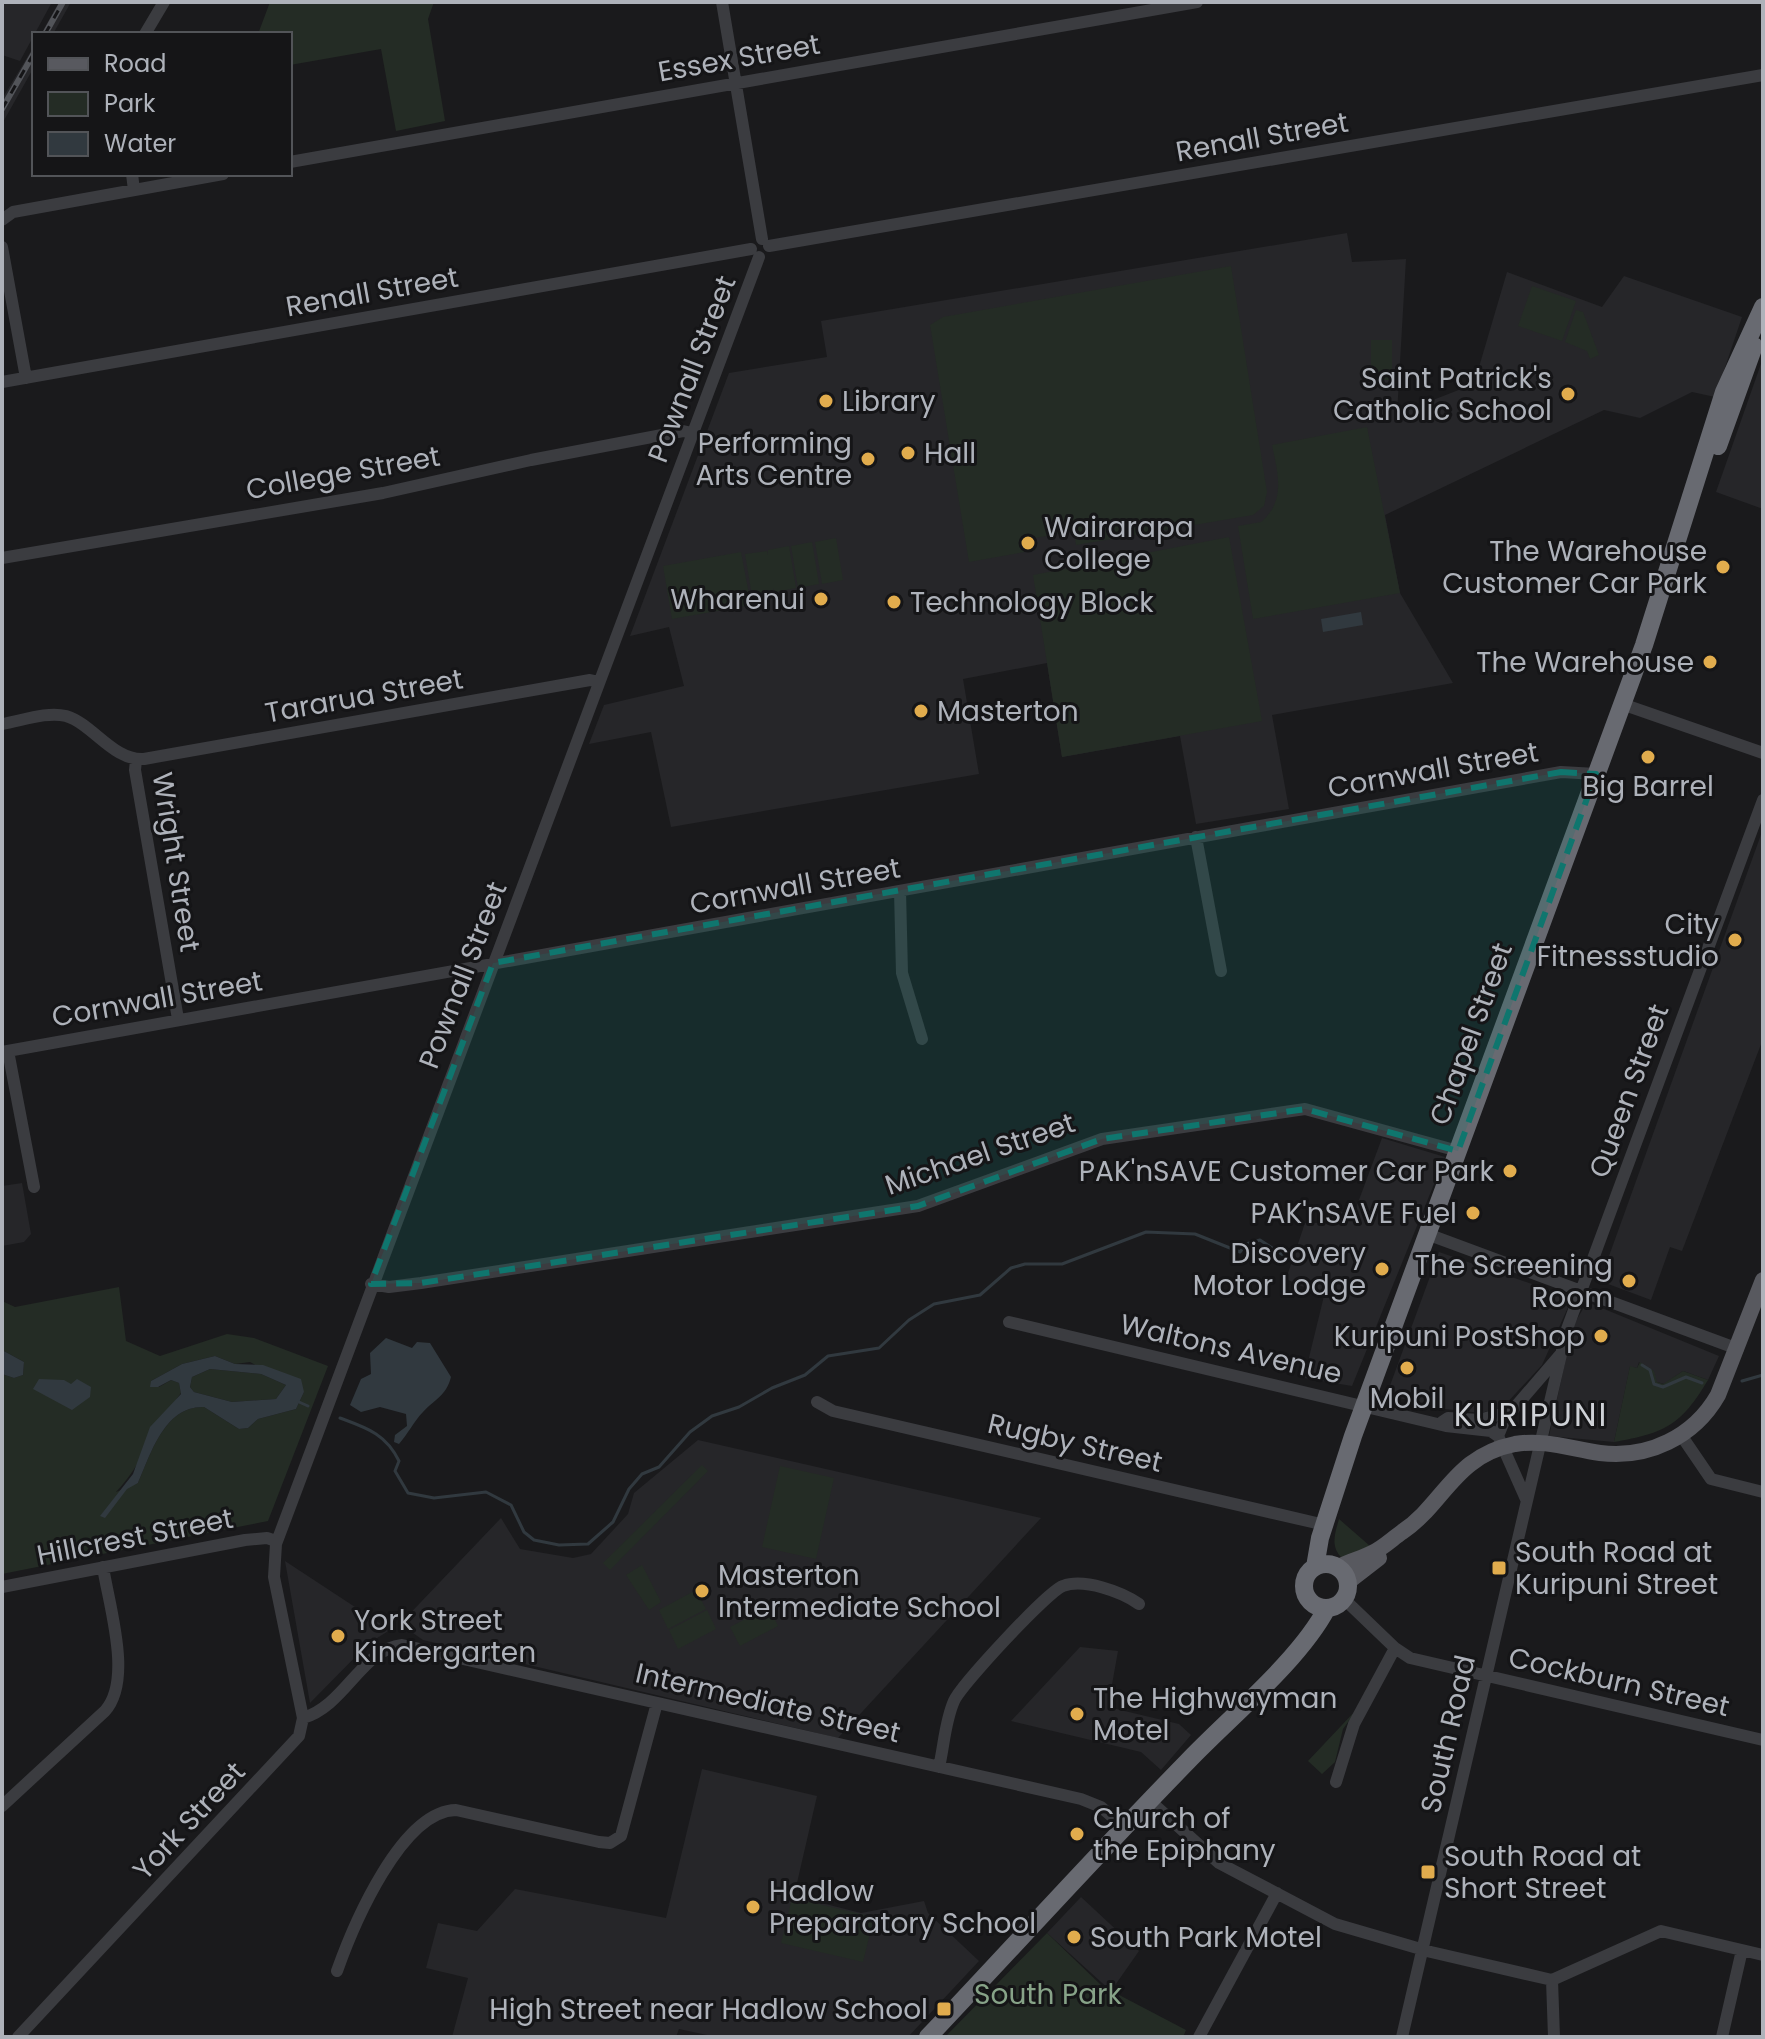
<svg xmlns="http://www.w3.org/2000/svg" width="1765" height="2039" viewBox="0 0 1765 2039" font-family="Poppins,sans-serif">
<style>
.built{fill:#262629}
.green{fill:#242c25;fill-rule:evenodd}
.water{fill:#31393f;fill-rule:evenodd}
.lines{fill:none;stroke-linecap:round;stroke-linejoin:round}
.stream{stroke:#31393f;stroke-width:3}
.minor{stroke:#3b3c40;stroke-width:12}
.major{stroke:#58595f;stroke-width:16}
.highway{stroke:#686a71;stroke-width:18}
.rail-casing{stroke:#525459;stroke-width:6}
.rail{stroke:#151517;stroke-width:3;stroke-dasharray:9;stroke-linecap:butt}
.marked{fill:#0f766e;fill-opacity:0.2;stroke:#0f766e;stroke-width:6;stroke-dasharray:16 10;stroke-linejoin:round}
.poi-dot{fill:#e1ac4d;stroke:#151517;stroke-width:3}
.labels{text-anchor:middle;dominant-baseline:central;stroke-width:6;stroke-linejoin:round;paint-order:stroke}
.street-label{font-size:28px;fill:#aeb2ba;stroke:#151517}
.poi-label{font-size:28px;fill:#aeb2ba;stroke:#151517;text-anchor:start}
.park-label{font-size:28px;fill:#87a388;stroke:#151517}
.quarter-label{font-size:32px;letter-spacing:2px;fill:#ced1d6;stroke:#151517}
</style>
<rect width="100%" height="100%" fill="#1a1a1c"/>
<path class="built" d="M2 2H52L20 61 2 55Z
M59 2H71L53 34H41Z
M34 46V67L2 124V99Z
M1347 233 1352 262 1406 259 1397 414 1474 384 1507 272 1602 307 1624 276 1742 317 1715 397 1692 392 1640 418 1604 410 1385 515 1400 593 1453 683 1272 715 1289 809 1196 824 1180 736 1062 757 1047 663 963 679 979 774 671 827 651 732 589 744 604 705 684 686 669 627 630 636 729 373 827 357 821 321Z
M1763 358V509L1716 492Z
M1763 829V1039L1682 1251 1670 1247 1651 1300 1600 1281Z
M1382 1138 1445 1157 1352 1386 1304 1378 1324 1296 1286 1279 1305 1223H1326L1332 1209 1353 1216Z
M22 1183 31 1234 24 1242 2 1246V1186Z
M1439 1252 1552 1291 1563 1289 1568 1296 1570 1303 1542 1365 1503 1407 1481 1413 1445 1409 1392 1396 1388 1391Z
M1587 1302 1719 1356 1708 1380 1683 1371 1664 1384 1657 1382 1639 1362 1637 1368 1630 1367 1614 1442 1549 1436 1573 1326Z
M698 1440 1041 1518 838 1738 423 1640 400 1624 501 1518 520 1549 573 1558 591 1554 628 1514 634 1493Z
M285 1561 390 1630 369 1643 310 1703Z
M1080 1647 1118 1651 1108 1707 1179 1724 1191 1735 1161 1770 1141 1752 1011 1721Z
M702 1769 817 1796 794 1896 861 1913 924 1901 928 1913 979 1961 908 2037H716L679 2029 676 2037H452L468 1978 426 1968 438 1923 477 1931 515 1889 666 1918Z
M1081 1897 1139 1951 1111 1991 1047 1933Z"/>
<path class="green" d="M270 2H434L428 19 445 121 396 131 381 49 290 65V34H258Z
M1231 266 1267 492 1264 506 1253 515 1076 545 1074 531 1035 538 1036 550 969 562 930 325 943 317Z
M1532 286 1576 301 1562 341 1518 326Z
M1576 310 1583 312 1599 355 1590 359 1587 351 1565 342Z
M1371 340H1392V380H1371Z
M1367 427 1400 593 1253 619 1238 526 1261 522C1286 501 1278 474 1272 445Z
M1229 537 1262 721 1062 757 1033 575Z
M836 538 843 580 822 584 815 542Z
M812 542 819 584 798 588 791 546Z
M789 546 796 588 775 592 773 588V593L752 596 745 554 767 551 768 555V550Z
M741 552 751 605 672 619 663 566Z
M119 1287 126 1341 160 1356 227 1334 254 1338 328 1366 268 1521 2 1574V1374L14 1378 23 1375 24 1362 2 1350V1301L15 1307ZM215 1356 235 1364 250 1362 304 1392 296 1409 258 1419 248 1428 239 1429 204 1407C164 1406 151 1454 138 1483L116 1492C143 1464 156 1425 181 1393L179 1383 171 1380 159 1387 151 1381 182 1364Z
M1640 1362 1654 1371 1657 1382 1663 1384 1683 1371 1708 1380C1681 1425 1666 1433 1614 1442L1630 1366 1637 1368Z
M210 1369 261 1374 286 1385 276 1399 232 1402 194 1392 190 1387 192 1377Z
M702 1465 708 1471 610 1570 603 1563Z
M780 1466 834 1478 816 1559 762 1547Z
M1339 1519 1370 1546 1342 1558C1330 1547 1335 1533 1339 1519Z
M642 1565 661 1602 649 1610 626 1575Z
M696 1590 706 1609 668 1629 659 1610Z
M769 1607 778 1626 740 1646 730 1627Z
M707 1610 716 1629 678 1649 669 1630Z
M1358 1708 1343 1729 1335 1762 1322 1774 1308 1761Z
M792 1898 874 1917 863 1962 781 1943Z
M1047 1933 1102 1986 1186 2030 1183 2037H945Z"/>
<path class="water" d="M1361 612 1363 625 1323 632 1321 619Z
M386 1338 412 1348 417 1342 430 1343 451 1377C446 1396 435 1399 423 1412 414 1421 408 1434 399 1444L394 1442 395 1435 407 1426 406 1414 380 1407 361 1412 350 1405 361 1379 371 1374 370 1353Z
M2 1350 24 1362 23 1375 14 1378 2 1374Z
M215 1356 235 1364 263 1365 301 1379 304 1392 296 1409 258 1419 248 1428 239 1429 204 1407C164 1406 151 1454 138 1483L127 1489 105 1518 100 1516 133 1474 150 1427 181 1394 179 1383 171 1380 158 1387H150L151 1381 182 1364ZM210 1369 261 1374 286 1385 276 1399 232 1402 194 1392 190 1387 192 1377Z
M39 1379 64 1380 71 1384 77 1379 91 1387 90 1397 72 1410 33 1389Z"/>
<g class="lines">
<path class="stream" d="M1642 1365 1650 1370 1654 1384 1663 1387 1686 1377 1702 1383
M1742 1381 1763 1375
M299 1402 308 1406
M340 1418C367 1428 386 1434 399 1461L395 1471 408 1493 434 1498 486 1492 511 1505 524 1532 534 1540 559 1545 588 1544 613 1522 629 1489 642 1474 659 1467 690 1432 712 1416 739 1407 772 1388 805 1375 828 1356 879 1348 909 1320 934 1304 980 1295 1011 1268 1025 1264H1062L1146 1232 1195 1234 1240 1252 1246 1244 1260 1240 1292 1261"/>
<path class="minor" d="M722 2 762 239
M145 34 164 2
M290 162 1197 2
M132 174 134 190
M2 220 13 212 223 174
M769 246 1763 75
M2 247 26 378
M2 382 751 249
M2 558 383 493 531 460 683 431 692 433
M1622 704 1763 753
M2 724C21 721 47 711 66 716 93 724 113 761 144 759L590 680 599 682
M136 760 135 770 178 1019
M1196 837 1221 971
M900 891 902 973 922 1039
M8 1051 34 1187
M2 1052 1561 772 1596 774
M1427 1234 1738 1349
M371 1284 389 1287 421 1283 918 1206 1102 1139 1305 1109 1458 1151
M1009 1322 1446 1426 1491 1431 1498 1436
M817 1402 833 1411 1325 1525
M1442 1422 1448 1418 1479 1420 1512 1411
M1681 1435 1711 1479 1763 1492
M1526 1499 1498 1436 1505 1419 1560 1355
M2 1587 245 1540 267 1538 276 1541
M1344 1599 1395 1648 1410 1658 1763 1740
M303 1718C345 1706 362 1649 402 1645L1081 1799 1101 1807 1124 1827
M939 1767C944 1746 945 1721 954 1701 961 1685 1048 1591 1063 1586 1084 1578 1122 1592 1139 1604
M1336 1782 1354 1724 1395 1648
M1149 1800 1219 1863 1335 1924 1431 1952 1552 1980 1661 1931 1763 1955
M2 1806 105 1711C133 1680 109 1606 103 1567
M337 1971C353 1926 401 1811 456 1810L599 1842 610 1843 621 1836 657 1703
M1552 1980 1554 2037
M18 2037 299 1736 303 1718 274 1577 276 1544 759 257
M1199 2037 1277 1893
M1402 2037 1567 1329 1763 800
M1722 2037 1742 1950"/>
<path class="major" d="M1339 1567C1349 1561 1361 1559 1372 1553 1383 1548 1392 1539 1402 1532 1444 1504 1454 1456 1515 1444 1545 1439 1571 1449 1600 1453 1648 1459 1694 1437 1718 1395L1763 1280
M1348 1582 1379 1558"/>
<path class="highway" d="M1718 446 1754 346
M1304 1586a22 22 0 1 1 44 0a22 22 0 1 1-44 0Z
M1315 1567 1320 1538 1353 1436 1644 645 1724 392 1763 307
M928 2037C1015 1945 1100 1851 1188 1761 1231 1716 1299 1661 1327 1608"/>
<g class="rail-casing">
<path id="rail" d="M45 34 63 2
M2 109 34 53"/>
</g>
<use href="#rail" class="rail"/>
</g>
<path class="marked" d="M1561 772 1596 774 1458 1151 1305 1109 1102 1139 918 1206 421 1283 371 1284 493 963Z"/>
<g class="poi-dot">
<circle cx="1568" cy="394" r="8"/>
<circle cx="826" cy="401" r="8"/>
<circle cx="908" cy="453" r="8"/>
<circle cx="868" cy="459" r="8"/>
<circle cx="1028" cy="543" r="8"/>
<circle cx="1723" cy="567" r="8"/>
<circle cx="821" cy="599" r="8"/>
<circle cx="894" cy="602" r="8"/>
<circle cx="1710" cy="662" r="8"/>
<circle cx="921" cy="711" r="8"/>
<circle cx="1648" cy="757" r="8"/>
<circle cx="1735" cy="940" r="8"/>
<circle cx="1510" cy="1171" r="8"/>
<circle cx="1473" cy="1213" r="8"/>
<circle cx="1382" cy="1269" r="8"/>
<circle cx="1629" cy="1281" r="8"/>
<circle cx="1601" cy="1336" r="8"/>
<circle cx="1407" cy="1368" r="8"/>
<rect x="1491" y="1560" width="16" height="16" rx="4"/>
<circle cx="702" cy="1591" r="8"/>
<circle cx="338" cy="1636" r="8"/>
<circle cx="1077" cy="1714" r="8"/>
<circle cx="1077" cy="1834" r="8"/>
<rect x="1420" y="1864" width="16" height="16" rx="4"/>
<circle cx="753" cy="1907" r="8"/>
<circle cx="1074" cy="1937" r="8"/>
<rect x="936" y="2001" width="16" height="16" rx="4"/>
</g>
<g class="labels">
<g class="street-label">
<text transform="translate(739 58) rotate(-10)">Essex Street</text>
<text transform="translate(1262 137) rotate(-10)">Renall Street</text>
<text transform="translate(372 292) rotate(-10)">Renall Street</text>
<text transform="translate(692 369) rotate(-69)">Pownall Street</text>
<text transform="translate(343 473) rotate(-10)">College Street</text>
<text transform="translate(364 696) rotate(-10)">Tararua Street</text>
<text transform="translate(1433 770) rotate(-10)">Cornwall Street</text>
<text transform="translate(176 862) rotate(81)">Wright Street</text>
<text transform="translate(795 886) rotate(-10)">Cornwall Street</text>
<text transform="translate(463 975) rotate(-69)">Pownall Street</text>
<text transform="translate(157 999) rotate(-10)">Cornwall Street</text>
<text transform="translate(1471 1034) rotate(-70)">Chapel Street</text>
<text transform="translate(1629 1091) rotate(-70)">Queen Street</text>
<text transform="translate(980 1154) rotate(-19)">Michael Street</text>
<text transform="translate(1231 1349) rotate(13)">Waltons Avenue</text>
<text transform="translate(1075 1443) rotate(13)">Rugby Street</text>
<text transform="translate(135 1537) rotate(-11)">Hillcrest Street</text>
<text transform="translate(1619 1682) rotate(13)">Cockburn Street</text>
<text transform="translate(768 1703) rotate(13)">Intermediate Street</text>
<text transform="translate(1448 1734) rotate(-77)">South Road</text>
<text transform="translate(189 1821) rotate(-47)">York Street</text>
</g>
<g class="poi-label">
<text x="1552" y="378" text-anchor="end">Saint Patrick's<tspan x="1552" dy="32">Catholic School</tspan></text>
<text x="842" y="401">Library</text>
<text x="852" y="443" text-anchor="end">Performing<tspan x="852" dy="32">Arts Centre</tspan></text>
<text x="924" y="453">Hall</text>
<text x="1044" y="527">Wairarapa<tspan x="1044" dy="32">College</tspan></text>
<text x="1707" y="551" text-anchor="end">The Warehouse<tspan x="1707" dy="32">Customer Car Park</tspan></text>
<text x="805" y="599" text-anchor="end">Wharenui</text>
<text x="910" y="602">Technology Block</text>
<text x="1694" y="662" text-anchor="end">The Warehouse</text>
<text x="937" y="711">Masterton</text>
<text x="1648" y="786" text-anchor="middle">Big Barrel</text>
<text x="1719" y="924" text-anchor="end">City<tspan x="1719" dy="32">Fitnessstudio</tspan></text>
<text x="1494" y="1171" text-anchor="end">PAK'nSAVE Customer Car Park</text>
<text x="1457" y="1213" text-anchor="end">PAK'nSAVE Fuel</text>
<text x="1366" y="1253" text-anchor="end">Discovery<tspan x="1366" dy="32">Motor Lodge</tspan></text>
<text x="1613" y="1265" text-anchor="end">The Screening<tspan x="1613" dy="32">Room</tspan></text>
<text x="1585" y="1336" text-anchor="end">Kuripuni PostShop</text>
<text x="1407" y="1398" text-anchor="middle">Mobil</text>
<text x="1515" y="1552">South Road at<tspan x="1515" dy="32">Kuripuni Street</tspan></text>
<text x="718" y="1575">Masterton<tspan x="718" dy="32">Intermediate School</tspan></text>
<text x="354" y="1620">York Street<tspan x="354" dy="32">Kindergarten</tspan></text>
<text x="1093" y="1698">The Highwayman<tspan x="1093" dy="32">Motel</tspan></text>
<text x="1093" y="1818">Church of<tspan x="1093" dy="32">the Epiphany</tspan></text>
<text x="1444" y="1856">South Road at<tspan x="1444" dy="32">Short Street</tspan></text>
<text x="769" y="1891">Hadlow<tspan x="769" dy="32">Preparatory School</tspan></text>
<text x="1090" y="1937">South Park Motel</text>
<text x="928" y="2009" text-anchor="end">High Street near Hadlow School</text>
</g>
<g class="park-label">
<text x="1048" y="1994">South Park</text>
</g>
<g class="quarter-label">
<text x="1531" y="1414">KURIPUNI</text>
</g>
</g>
<rect width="1765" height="2039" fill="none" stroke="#aeb2ba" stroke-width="8"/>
<rect x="32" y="32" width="260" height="144" fill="#151517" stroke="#525458" stroke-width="2"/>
<rect x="48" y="58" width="40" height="12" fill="#58595f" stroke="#525458" stroke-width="2"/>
<text x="104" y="72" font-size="24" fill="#aeb2ba">Road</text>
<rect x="48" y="92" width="40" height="24" fill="#242c25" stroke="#525458" stroke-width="2"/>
<text x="104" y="112" font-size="24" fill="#aeb2ba">Park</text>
<rect x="48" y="132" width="40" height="24" fill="#31393f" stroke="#525458" stroke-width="2"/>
<text x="104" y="152" font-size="24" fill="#aeb2ba">Water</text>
</svg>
